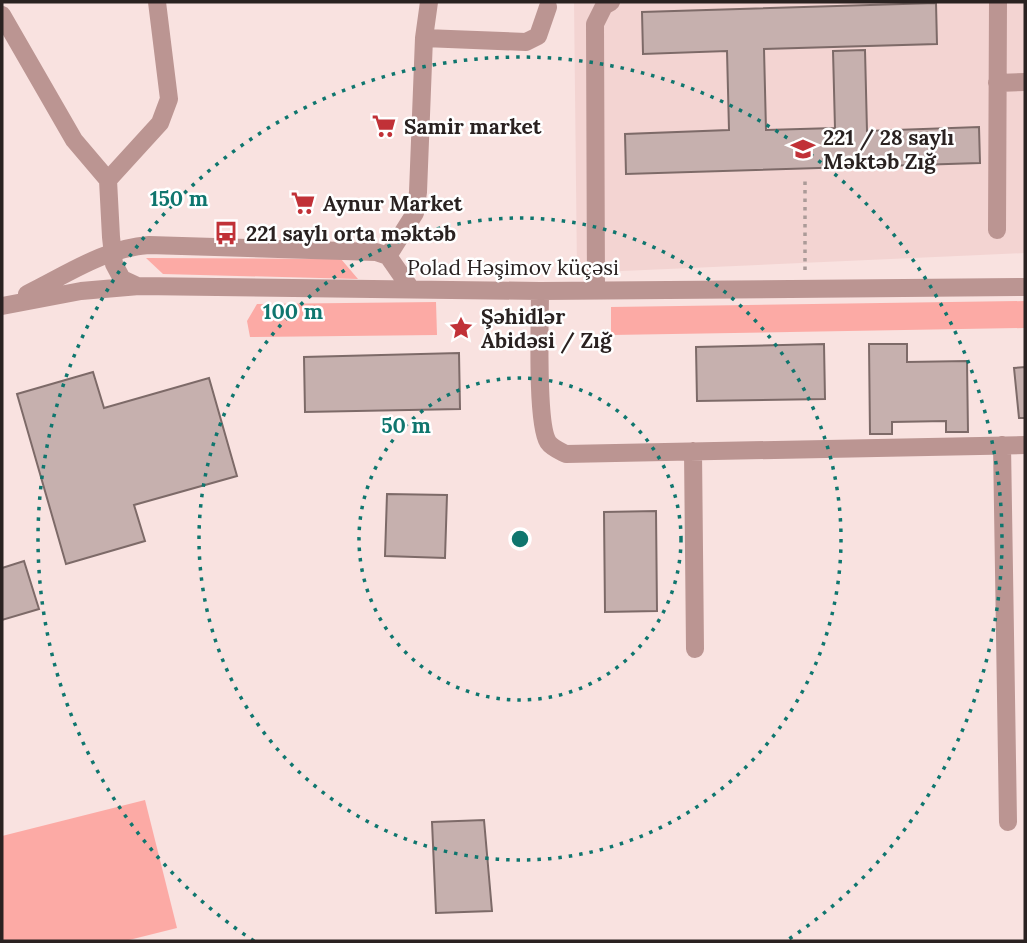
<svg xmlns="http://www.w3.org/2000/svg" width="1027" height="943" viewBox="0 0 1027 943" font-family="Lora,serif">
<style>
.built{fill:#f3d4d2}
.green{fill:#fcaaa5}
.building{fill:#c6b0ae;stroke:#7d6a68;stroke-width:2}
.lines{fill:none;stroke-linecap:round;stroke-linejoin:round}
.path{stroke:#ab9a98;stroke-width:3.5;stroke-dasharray:3.5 5;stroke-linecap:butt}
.minor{stroke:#bb9592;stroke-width:18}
.ring{fill:none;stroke:#0f766e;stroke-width:3.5;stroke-dasharray:3.5 7}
.labels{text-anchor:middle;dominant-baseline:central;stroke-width:5;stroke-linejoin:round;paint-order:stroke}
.poi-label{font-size:21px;font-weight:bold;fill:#2a2221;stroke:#fff;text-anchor:start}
.street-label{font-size:21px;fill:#2a2221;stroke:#fff}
.centre{fill:#0f766e;stroke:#fff;stroke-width:3.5}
.ring-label{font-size:21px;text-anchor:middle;font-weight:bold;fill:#0f766e;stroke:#fff;stroke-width:5;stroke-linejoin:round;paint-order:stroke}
</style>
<rect width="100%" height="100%" fill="#f9e2e0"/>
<path class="built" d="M574 2H1025V253L577 273Z"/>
<path class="green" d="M146 258 341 259 358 279 163 274Z
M1025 301V328L611 335V307Z
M436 302 437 335 250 337 247 321 257 304Z
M145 800 177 928 125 941H2V836Z"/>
<path class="building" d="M936 3 937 44 764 49 766 130 835 128 833 51 865 50 867 131 979 127 980 163 626 174 625 134 729 130 727 51 643 54 642 12Z
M824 344 825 399 697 401 696 347Z
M869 344H907V362L967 361 968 432H946V421L892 422V434H870Z
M459 353 460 409 305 412 304 357Z
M1025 367V418H1019L1014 368Z
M93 372 104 408 209 378 237 476 134 505 145 541 66 564 17 394Z
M387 494 447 495 445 558 385 556Z
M656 511 657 611 605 612 604 512Z
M24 561 39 609 2 620V568Z
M484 820 492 911 436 913 432 822Z"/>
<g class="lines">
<path class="path" d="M805 270V179"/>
<path class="minor" d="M2 15 74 140 108 180 111 237 114 264 122 279 137 286
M424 38 526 42 538 36 548 7
M997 83 1025 82
M108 180 160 123 169 99 157 2
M997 230 998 2
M388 256 415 213 418 192 424 38 429 2
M596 290 595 24 604 6 611 2
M540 291C540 318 536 423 548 442 552 448 560 451 566 454L1025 445
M27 294C66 275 105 248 149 245L376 252 388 256 411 289
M2 306 81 291 139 286 540 291 1025 287
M1002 445 1008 822
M693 451 695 649"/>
</g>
<g class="ring">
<circle cx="520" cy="539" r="161"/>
<circle cx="520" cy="539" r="321"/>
<path d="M254 941A482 482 0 1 1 786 941"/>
</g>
<defs>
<g id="supermarket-bare" transform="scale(1.89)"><path d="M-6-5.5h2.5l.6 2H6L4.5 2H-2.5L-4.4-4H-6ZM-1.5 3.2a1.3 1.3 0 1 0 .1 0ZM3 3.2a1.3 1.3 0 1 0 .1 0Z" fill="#c13137" stroke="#fff" stroke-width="2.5" paint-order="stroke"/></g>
<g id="school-bare" transform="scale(1.89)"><path d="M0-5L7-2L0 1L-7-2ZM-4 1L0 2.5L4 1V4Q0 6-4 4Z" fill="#c13137" stroke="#fff" stroke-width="2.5" paint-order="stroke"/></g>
<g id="bus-bare" transform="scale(1.89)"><path d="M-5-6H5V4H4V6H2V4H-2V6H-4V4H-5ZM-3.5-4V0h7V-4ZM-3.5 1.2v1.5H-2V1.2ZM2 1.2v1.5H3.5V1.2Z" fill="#c13137" stroke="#fff" stroke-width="2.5" paint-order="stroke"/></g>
<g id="sight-bare" transform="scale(1.89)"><path d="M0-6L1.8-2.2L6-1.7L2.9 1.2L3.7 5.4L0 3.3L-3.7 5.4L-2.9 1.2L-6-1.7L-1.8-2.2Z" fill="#c13137" stroke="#fff" stroke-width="2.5" paint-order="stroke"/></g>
</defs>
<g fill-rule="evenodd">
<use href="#supermarket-bare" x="384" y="126"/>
<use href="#school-bare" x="803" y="149"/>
<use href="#supermarket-bare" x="303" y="203"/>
<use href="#bus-bare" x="226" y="233"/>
<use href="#sight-bare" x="461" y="328"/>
</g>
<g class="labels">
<g class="poi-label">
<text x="404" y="126">Samir market</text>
<text x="823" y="137">221 / 28 saylı<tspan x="823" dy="24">Məktəb Zığ</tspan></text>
<text x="323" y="203">Aynur Market</text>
<text x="246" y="233">221 saylı orta məktəb</text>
<text x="481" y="316">Şəhidlər<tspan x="481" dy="24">Abidəsi / Zığ</tspan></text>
</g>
<g class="street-label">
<text x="513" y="267">Polad Həşimov küçəsi</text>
</g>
</g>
<circle cx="520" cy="539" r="10" class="centre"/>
<g class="ring-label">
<text x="179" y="206">150 m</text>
<text x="293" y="319">100 m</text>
<text x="406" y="433">50 m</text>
</g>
<rect width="1027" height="943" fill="none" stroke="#2a2221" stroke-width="7"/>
</svg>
